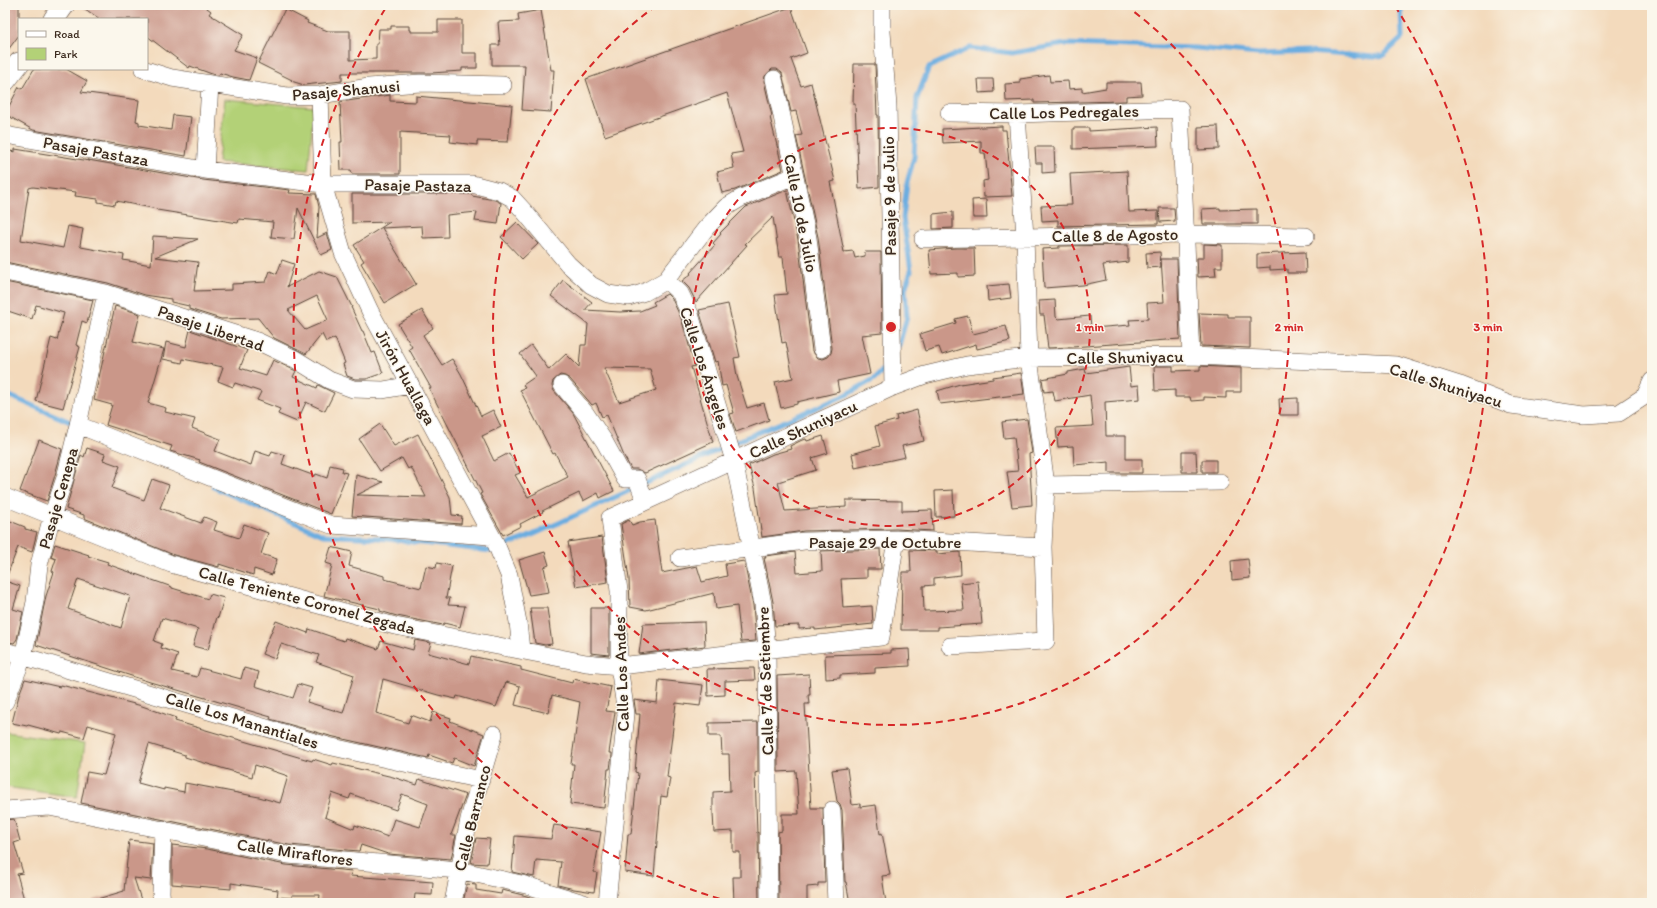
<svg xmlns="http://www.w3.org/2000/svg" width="1657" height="908" viewBox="0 0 1657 908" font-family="Itim,sans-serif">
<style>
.green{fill:#b3d177;stroke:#777e4a}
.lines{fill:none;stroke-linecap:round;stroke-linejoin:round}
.stream{stroke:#6cade0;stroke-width:5}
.building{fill:#ca9789;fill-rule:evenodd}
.minor-casing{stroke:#574436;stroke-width:18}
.tertiary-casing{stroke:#574436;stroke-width:22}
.minor{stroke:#fff;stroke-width:17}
.tertiary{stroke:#fff;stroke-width:21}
.ring{fill:none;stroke:#d62828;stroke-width:2;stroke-dasharray:7 5}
.labels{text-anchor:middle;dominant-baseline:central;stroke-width:3;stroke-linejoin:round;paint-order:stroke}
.street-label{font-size:17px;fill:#3b2a1e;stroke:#fbf7ec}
.centre{fill:#d62828;stroke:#fbf7ec;stroke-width:2}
.ring-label{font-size:12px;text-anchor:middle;font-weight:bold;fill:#d62828;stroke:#fbf7ec;stroke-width:3;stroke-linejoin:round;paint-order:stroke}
</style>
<rect width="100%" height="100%" fill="#fbf7ec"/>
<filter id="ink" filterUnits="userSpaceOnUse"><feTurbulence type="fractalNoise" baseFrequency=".025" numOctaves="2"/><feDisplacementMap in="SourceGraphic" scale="8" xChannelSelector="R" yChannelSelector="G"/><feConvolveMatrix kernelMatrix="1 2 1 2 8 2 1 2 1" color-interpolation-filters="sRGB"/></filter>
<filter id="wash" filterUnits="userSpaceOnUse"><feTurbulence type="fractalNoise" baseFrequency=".012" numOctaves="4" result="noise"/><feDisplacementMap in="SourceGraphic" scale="16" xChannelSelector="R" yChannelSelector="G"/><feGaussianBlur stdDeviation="0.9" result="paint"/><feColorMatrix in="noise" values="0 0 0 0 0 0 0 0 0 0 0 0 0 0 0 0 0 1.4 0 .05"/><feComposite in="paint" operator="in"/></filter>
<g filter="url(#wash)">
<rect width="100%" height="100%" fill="#f3dabc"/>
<path class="green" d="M225 99 314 107 308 170 218 162Z
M5 732 85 743 77 797 5 787Z"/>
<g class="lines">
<path class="stream" d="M899 345 907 317 905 289 911 271 903 218 907 183 914 157 917 98 929 67 970 48 1012 53 1065 44 1196 48 1258 54 1308 52 1374 57 1384 55 1402 38 1401 5
M5 394 75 424
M213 487 323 535 379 538 491 551 528 537 738 441 846 395 876 378 888 364"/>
</g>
<g id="blocks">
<path class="building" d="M5 5H19V35L5 54Z
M79 5H203L211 11 209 14 243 35 234 50 257 58 249 80 233 77 220 73 219 75 212 74 190 66 189 68 147 36V19H100Z
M791 7 807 53 791 59 801 86 811 83 835 181 830 182 844 252 853 251 855 258 865 256V252H881L882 333 862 335 870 374 837 381 839 392 797 402V404L781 408 775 382 793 378 786 342 782 343 775 295 787 294 783 257H779L773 217 745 244 747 245 696 302 689 288 682 281 691 274 690 273 715 245 713 243 721 234 720 233 746 207 787 190 798 240 812 351 818 358 823 359 828 357 831 353 832 348 818 237 796 136 802 135 796 111 791 112 782 73 777 69H772L765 76 764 81 772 116 770 117 783 170 735 190 722 193 717 172 734 168 731 154 743 152 727 93 605 136 586 79Z
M285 9 308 21 307 23 328 31H350V60L376 59V44H378L379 29H391V26H409V30H411V32H438V20H462V53H477V68H462V71L431 73H342V81L304 85 291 81 292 80 258 63Z
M541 10 551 70H554L551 112 522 110 525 65H492V45H500L498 22 519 21 518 14Z
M854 64H875L877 115H878L879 187 859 189 855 104H853Z
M34 69H66L87 81 81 92 139 100 136 121 139 122V125L171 130 173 115 191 117 186 156 33 130 5 114 19 87 22 89Z
M1049 75 1050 82 1068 81 1069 89 1082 88V92L1106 88V82H1141L1142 95 1126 96V101L1034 103V100L1006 101 1005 84 1020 83V79Z
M978 79H993L994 92 979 93Z
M390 95V101L416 102V96L512 105 508 142 477 141V145L450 142 451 135 400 132V174H352L351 170H341L340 142H342L340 102Z
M1002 126V130H1006L1012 196 984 197 983 181 988 180 985 153H981V141L943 143 942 129Z
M1218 126 1219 149 1198 150V127Z
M1157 127 1158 146 1073 149V128H1089V131Z
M1035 147H1054L1055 172 1042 173V163H1036Z
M15 149 90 161 88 160 203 180 290 190 289 193 316 194 319 207 317 238 327 233 332 250 321 255 298 208 294 239 271 237 273 222 239 219 238 223 157 210V209L116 201 115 205 98 202V199L75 196 76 192 33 187 29 188 21 240 63 248 68 226 83 229 80 245 81 247 124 255 123 260 151 265 153 236 198 239 155 257 198 262 194 291 232 290V284L266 282 270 271 277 274 282 260 294 264 287 287 319 271 337 277 352 307H351L362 331H363L372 353 375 352 383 373 366 379H355L347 376 343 364 345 363 335 338 326 342 322 334 306 354 274 338 258 318 221 319 189 309V306L171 302V299L145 295 108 283 5 262V213L8 196 5 195V150L15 152ZM317 296 328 320 305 330 288 310Z
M1127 171 1129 212 1158 211V224L1058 226V220L1042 221 1041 206 1072 205 1070 174Z
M352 194H471L472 196 495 200 501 203 498 224 475 221 477 212 447 215 448 237 423 238 422 226 382 228 416 284 385 303 361 263 364 261 354 245 390 222 352 223Z
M986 199 987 218H973L972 200Z
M1159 208H1174L1175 221 1160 222Z
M1220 208V210L1257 209V224H1203L1202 209Z
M953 212V228L933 229V214Z
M517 222 538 244 522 259 501 237Z
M1204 244 1222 245V267H1215L1216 276 1198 277 1197 258H1204Z
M1128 245V262L1103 265 1106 280 1083 285 1044 288 1042 249 1059 248V246Z
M955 248H974L975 276 958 277V273L931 274 929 250Z
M1160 252 1161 267 1147 268 1146 253Z
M1305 252 1306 273H1287V269L1270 270V267L1257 268V254Z
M1161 259H1177L1180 339 1072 347 1048 348 1044 315H1040L1039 301 1055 300 1056 317 1058 319 1090 316 1091 327 1093 328 1130 325 1129 320 1148 319 1147 303 1164 302Z
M563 280 592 302 585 310 620 312 640 311 655 305 653 302 667 294 672 299 681 318 695 366 691 367 713 442 645 473 637 469H631L624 456 607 415 602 417 596 403 592 405 570 379 565 376 560 375 553 381 552 386 554 391 573 413 614 491 600 498 598 493 583 501 579 493 542 511 543 512 520 524 521 526 503 535 480 494 482 493 437 404 429 388H431L409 349 412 347 398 324 422 310 433 328 423 335 442 365 452 359 461 374 481 416 493 410 501 427 482 436 494 461 509 453 520 473 515 475 528 497 568 477 555 453 553 454 520 390 525 388 523 385 536 376 520 354 531 345 549 370 566 354 579 367 581 345H586L588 324 551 296ZM604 368 650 369 656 390 619 402Z
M5 282 93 300 87 323 82 321 76 345 80 347 63 408 36 401 51 338 57 340 64 313 36 305 32 319 5 310Z
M1009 284 1011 298 988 301 987 286Z
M728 304 740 357 734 358 737 376 747 408 764 403 769 420 736 432 730 414 734 413 726 385 722 386 718 361 715 362 699 310Z
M115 306 140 314 133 342 164 349 148 403 166 408 165 412 195 419 192 428 220 439 215 451 251 465 255 451 270 456 272 451 285 455 282 464 315 476 316 474 327 478 330 465 343 468 342 472 347 473 331 514 199 462 200 460 170 451 172 446 106 425 112 405 94 400Z
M1199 313 1228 314V317H1250V348L1201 346Z
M968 316 973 334 1006 326 1010 341 977 349 976 344 942 355 939 347 925 351 920 334 956 323 955 319Z
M190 330 247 350 240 368 266 376 273 360 296 371 293 377 317 388 318 385 334 393 325 411 306 402 297 422 278 414 280 409 257 400 261 392 235 383 233 387 218 381 223 367 183 359 182 363 163 359 166 342 186 347Z
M1154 366H1173V371L1200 370V366L1241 368V392H1226V398L1204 397V400L1191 401 1190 397H1175V390L1155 391Z
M1129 367 1131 386 1139 385 1140 399 1105 402 1106 436H1126V459H1142V473H1109V462L1074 465 1073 446 1058 447 1056 428 1093 426 1090 395 1055 401 1053 391 1044 392 1042 379 1068 374V372L1085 369 1086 373Z
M1021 373 1024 394 940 404 937 391 960 384 993 379V377Z
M1298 398V415H1280L1279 399Z
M917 410 924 441 902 446 905 457 855 468 852 454 880 446 875 426 897 420 896 416Z
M1027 419 1032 453 1029 454 1032 505 1012 507 1007 472 1018 471 1014 437 1004 438 1002 422Z
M380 424 394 446 418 434 450 497 452 515 462 516 461 524 352 516 356 475 383 482 357 495 426 497 411 467 408 469 402 458 380 471 359 439Z
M823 436 828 453 812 458 816 470 778 482 785 511 846 507V500L902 501V511L932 510 933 531 896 529 804 531 762 537 755 488 749 465 773 454 791 449 790 446 802 440 806 439 807 441Z
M39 440 62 449 55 475 47 501 20 491Z
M87 448 105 454 103 460 120 466 112 488 144 500 152 479 169 485 160 508 201 523 204 517 217 522 214 530 239 538 244 524 268 533 261 554 277 559 272 575 254 569 253 575 219 564V567L174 555 84 518V515L66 509 81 455 84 457Z
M1182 452H1196L1197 472H1182Z
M1202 460H1216V472H1202Z
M953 490 954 516 936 517 935 491Z
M5 519 25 527V529L37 532 32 552 18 547 6 578 5 577Z
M629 520 632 525 640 522 655 520 662 573 697 566 702 582 727 576 725 564 744 561 753 605 756 641 741 642 737 606 716 609 714 593 646 610 630 607 629 579 621 524Z
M602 537 608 582 576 587 568 542Z
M55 544 89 555 88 556 108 562 107 564 172 587V588L208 599 210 594 224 598 218 618 217 617 208 650 193 646 198 629 162 618 154 641 162 644 161 648 178 654 172 671 197 677 200 668 241 679 244 668 259 672 255 686 293 698 298 684 312 688 307 702 343 713 354 675 316 662 319 655 281 644 275 659 262 654 276 621 308 633 309 629 344 641 345 638 378 649 381 641 413 650 415 640 431 643 428 653 469 664 471 656 521 667V670L572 683 573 679 611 687 606 711 615 712 609 753H612V755L610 769H608L604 808 570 804 574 764H571L580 702 552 695 548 713 515 705 520 686 506 682 496 707 457 696 456 699 438 695 383 679 376 713 408 723 411 715 430 722 433 712 451 718 450 721 484 734 474 766 454 758 452 763 429 755 428 758 330 736 270 719 271 717 150 682 36 645 46 596 54 572 52 571 56 559 51 557ZM78 579 130 596 121 628 68 609Z
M331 547 352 552 349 566 384 576V579L421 588 426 566 436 568 437 563 452 566 446 598H450L448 605 465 606 460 627 444 623 443 625 397 616 380 611V609L324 596 332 565 326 563Z
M880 549 881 569H867V578L841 579 843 608 872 606 873 624 815 630V628L799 629V625L775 626 773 602 764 558H766L765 556 795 552 797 573 822 571 821 551Z
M910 550 937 551V554L960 552 961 575 934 578V585L923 586 924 611 964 610 961 583 978 581 982 624 938 627V630H901L902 572H911Z
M545 552 549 565 544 567 549 592 529 595 519 560Z
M1248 559 1250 578 1232 580 1231 561Z
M5 581 20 586 13 609 23 612 17 639 14 643 5 641Z
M530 608H547L552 644 545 645 535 643Z
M591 608H609V655L591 653Z
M704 622 705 646 639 654 643 624Z
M909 649 910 666 875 668V673L840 675V678L826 679 825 655 891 653V650Z
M754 668 755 680 725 681V695L708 696 707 669Z
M809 674 810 695H808L809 704H805L811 808H823L825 883H818V886L807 887V903H779L778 832 782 831V814H799L796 771 778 772 777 676Z
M25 679 60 687 61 685 142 706 176 718 175 721 312 761 313 759 332 765 333 763 393 777 417 785 419 779 466 795 451 835H456L451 859 388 854 361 845 359 851 289 845 81 803 87 772 104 775 116 733 88 725 84 738 62 732 61 734 28 725 27 726 12 723 19 695ZM149 744 185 755V757L201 762 252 777 255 765 288 776 280 803 259 797 185 783 184 792 164 788V790L138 783ZM332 793 349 799 351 794 396 810 402 794 428 804 420 827 394 819 388 837 355 825 354 829 325 817Z
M659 680 703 685 700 706 676 703 669 760 667 777 670 778 667 797 661 796 654 876 625 872 628 834H631L638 773 635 772 640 714H636L634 700 657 703Z
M758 722V772L755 773 757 833 758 832 759 903H734L733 877H740V852H733V831L714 832 713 813V792L730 791 729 754H722L721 736H709V723Z
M847 768 852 805 860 804V807L876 805 880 834 882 833 890 875 882 876 886 903H850L846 882H845L842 810 840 804 837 801 832 770Z
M14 819 20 841 14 843 23 873 17 874 25 903H5V820Z
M554 825 601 832 594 872 597 873 594 892 574 889 558 885 561 862 536 860 534 877 512 872 515 836 551 839Z
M476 838 490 839 487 864 471 863Z
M129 840 153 843 151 880 134 878 142 903H94V900L124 891Z
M172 845 207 849 286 865 352 871 350 876 433 882 432 895 415 894 414 903H319L320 895H292V898L277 897 278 890 231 883V889L172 884Z
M467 884 476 885V890L501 894 502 890 523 895 533 898 532 903H463Z"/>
</g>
</g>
<g filter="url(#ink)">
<use href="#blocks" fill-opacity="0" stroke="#574436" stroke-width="1"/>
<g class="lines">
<g class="minor-casing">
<path id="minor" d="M882 5V32L888 106 893 387
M143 69 172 78 287 96 320 95 369 87 420 83 503 85
M774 79 808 238 822 349
M320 95 323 184 343 253 370 311 496 544 509 575 518 622 521 650
M949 113 1017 114 1180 109 1191 356
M5 134 11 136 205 170 323 184H472L499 191 512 198 523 210 568 264 591 285 608 294 629 297 645 292 666 280 706 228 726 207 741 198 794 176
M205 170 210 84
M923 239 1185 234 1306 236
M5 272 106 293 257 341 295 359 329 380 353 389 383 390 411 385
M666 280 680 293 690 314 734 461 763 604 767 649 769 903
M562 385 586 414 604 441 625 479H637L645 501
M78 425 331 525 491 536
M1046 485 1220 482
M5 497 171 564 395 626 586 663 619 666 881 637 896 539
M680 558 804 541 896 539 1043 547
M950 646 1046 641 1043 547 1046 485 1029 358 1025 237 1017 114
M5 651 328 746 481 780
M5 702 23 657 35 602 39 565 52 516 65 478 78 425 106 293
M5 810 49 807 288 855 458 870 526 885 584 903
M832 810 836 903
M162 903 161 892 163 829
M453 903 469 819 494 734
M607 903 626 714 619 666V591L610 518 893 387 925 375 967 365 1029 358 1191 356 1313 361 1397 365 1460 385 1511 405 1584 415 1619 413 1645 396 1652 381"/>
</g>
<g class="tertiary-casing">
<path id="tertiary" d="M54 19 64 5
M5 81 19 63"/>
</g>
<use href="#minor" class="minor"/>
<use href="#tertiary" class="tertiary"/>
</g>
</g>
<g class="ring">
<circle cx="891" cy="327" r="199"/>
<path d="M1125 5A398 398 0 1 1 657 5"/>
<path d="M731 902A597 597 0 0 1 387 6M1395 6A597 597 0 0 1 1051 902"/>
</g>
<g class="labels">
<g class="street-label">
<text transform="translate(346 90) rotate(-5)">Pasaje Shanusi</text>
<text transform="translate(1064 112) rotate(-1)">Calle Los Pedregales</text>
<text transform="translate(96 151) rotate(10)">Pasaje Pastaza</text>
<text transform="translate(418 185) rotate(1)">Pasaje Pastaza</text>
<text transform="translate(889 196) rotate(-91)">Pasaje 9 de Julio</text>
<text transform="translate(801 213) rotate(79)">Calle 10 de Julio</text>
<text transform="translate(1115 235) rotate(-1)">Calle 8 de Agosto</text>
<text transform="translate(211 328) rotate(19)">Pasaje Libertad</text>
<text transform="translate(1125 357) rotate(-1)">Calle Shuniyacu</text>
<text transform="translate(705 368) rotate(72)">Calle Los Ángeles</text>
<text transform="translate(406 377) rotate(61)">Jirón Huallaga</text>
<text transform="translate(1446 385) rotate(17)">Calle Shuniyacu</text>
<text transform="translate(803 429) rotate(-25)">Calle Shuniyacu</text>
<text transform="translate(58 498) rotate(-74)">Pasaje Cenepa</text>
<text x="885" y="542">Pasaje 29 de Octubre</text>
<text transform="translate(307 600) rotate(15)">Calle Teniente Coronel Zegada</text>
<text transform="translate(621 674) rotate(-92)">Calle Los Andes</text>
<text transform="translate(765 681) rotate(-92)">Calle 7 de Setiembre</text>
<text transform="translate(242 720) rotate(17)">Calle Los Manantiales</text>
<text transform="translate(472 818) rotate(-76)">Calle Barranco</text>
<text transform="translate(295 852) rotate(8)">Calle Miraflores</text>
</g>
</g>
<circle cx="891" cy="327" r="6" class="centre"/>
<g class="ring-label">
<text x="1090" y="331">1 min</text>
<text x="1289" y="331">2 min</text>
<text x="1488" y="331">3 min</text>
</g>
<rect width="1657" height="908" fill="none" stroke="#fbf7ec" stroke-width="20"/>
<rect x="18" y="18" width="130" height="52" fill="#fbf7ec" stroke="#aea59a"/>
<rect x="26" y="31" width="20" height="6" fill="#ffffff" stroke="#aea59a"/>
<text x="54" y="38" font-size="12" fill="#3b2a1e">Road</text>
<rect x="26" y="48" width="20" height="12" fill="#b3d177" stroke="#aea59a"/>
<text x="54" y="58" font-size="12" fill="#3b2a1e">Park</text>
</svg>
